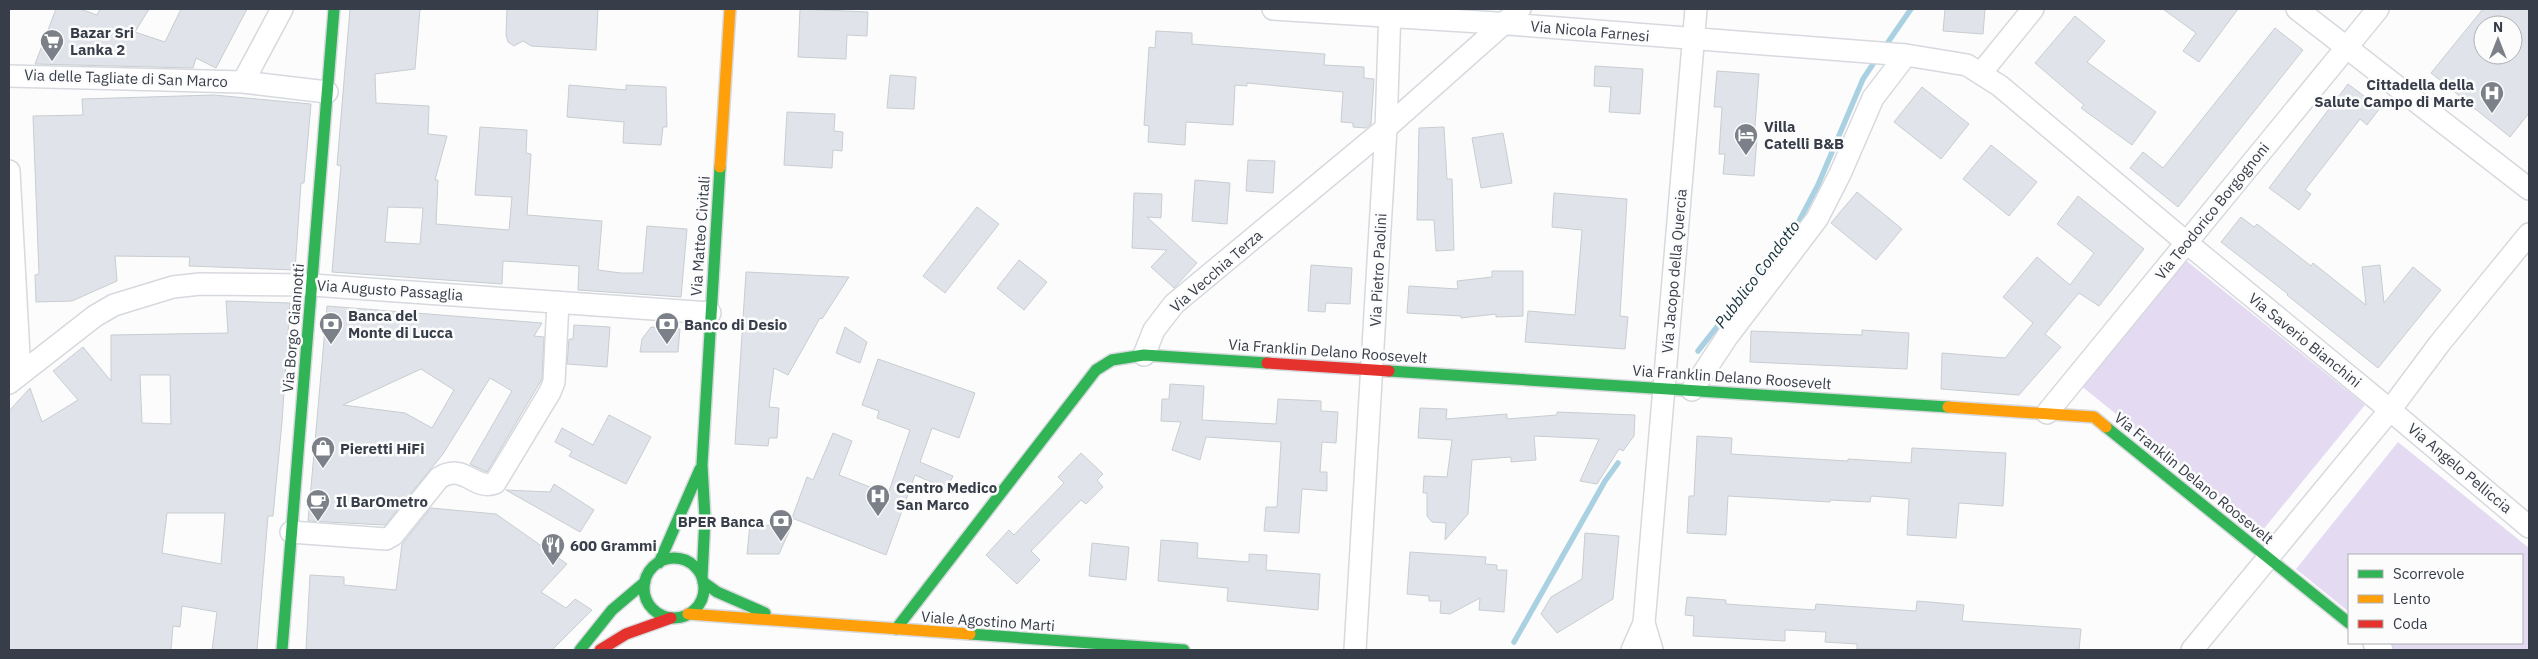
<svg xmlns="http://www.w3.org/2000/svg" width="2538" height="659" viewBox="0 0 2538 659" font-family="'IBM Plex Sans',sans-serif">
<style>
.green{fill:#e4dbf2}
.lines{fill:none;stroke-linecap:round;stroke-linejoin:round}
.stream{stroke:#aad1e1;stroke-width:5.5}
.building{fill:#e0e4ea;stroke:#c8cdd1;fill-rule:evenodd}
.street-casing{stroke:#d6d9de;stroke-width:24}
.fast-casing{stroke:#d6d9de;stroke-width:14}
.slow-casing{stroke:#d6d9de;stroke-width:14}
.jam-casing{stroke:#d6d9de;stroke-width:14}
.street{stroke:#fff;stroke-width:21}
.fast{stroke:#30b455;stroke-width:11}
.slow{stroke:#ff9f0a;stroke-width:11}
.jam{stroke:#e5322d;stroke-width:11}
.labels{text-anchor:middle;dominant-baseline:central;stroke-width:5;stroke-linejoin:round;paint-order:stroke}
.street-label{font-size:15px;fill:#373d49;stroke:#fcfcfc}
.poi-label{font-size:15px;font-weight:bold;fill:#373d49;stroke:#fcfcfc;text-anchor:start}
.water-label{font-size:16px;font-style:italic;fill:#122e39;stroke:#fcfcfc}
</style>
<rect width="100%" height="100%" fill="#fcfcfc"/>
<path class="green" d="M2183 258 2365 405 2262 531 2080 385Z
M2398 442 2529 548V650H2396L2387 643H2522V555H2349V612L2296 569Z"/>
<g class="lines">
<path class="stream" d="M1884 48 1911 9
M1698 351 1797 225 1818 185 1863 79 1877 58
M1514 642 1605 481 1618 463"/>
</g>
<path class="building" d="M56 9H80L97 15 100 9H149L135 32 165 42 181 9H247L216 68 196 58 193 68 35 64Z
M350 9H420L415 69 375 74 376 103 429 106 428 134 447 136 435 180H438L436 224 509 230 512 197 475 195 480 127 527 130 526 153 531 154 527 215 602 221 598 270 621 273H643L647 226 687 229 681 297 578 290 579 266 503 261 502 284 332 272 341 166 337 165ZM388 207 423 208 420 244 385 242Z
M507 9H598L596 50 531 46 523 41 514 46 508 42 506 35Z
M800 9 868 12 867 36 847 35 846 59 798 57Z
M1945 9H1985L1983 34 1943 31Z
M2163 9H2238L2199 62 2183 51 2196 33Z
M2483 9H2529V113L2510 137 2431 73ZM2483 25H2513V55H2483Z
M2075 16 2105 41 2087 62 2156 112 2132 145 2081 108 2084 105 2035 63Z
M2275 28 2303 50 2178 207 2130 168 2143 152 2163 168Z
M1156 31 1192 33V44L1325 54 1324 65 1364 67V78L1374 79 1371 124 1366 128 1353 127V123L1341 122 1343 92 1247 83V86L1235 85 1233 125 1186 122 1185 145 1148 142 1149 126 1144 125 1149 47 1155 48Z
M1595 66 1643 69 1640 114 1609 112 1611 87 1594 86Z
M1717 71 1759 74 1754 138H1757L1754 176 1723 174 1725 154H1719L1722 107H1714Z
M890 75 916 77 914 109 887 108Z
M2348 84 2380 108 2367 125 2360 119 2305 190 2311 194 2299 210 2269 188Z
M569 85 626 90V85L666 87 667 127H663L661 145 623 143 624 122 567 117Z
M1922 87 1969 124 1941 159 1894 122Z
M214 95 311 104 304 183H301L295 270 189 266 190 257 115 256 117 281 72 301 36 302 35 275 39 274 33 116 83 115 82 99Z
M787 112 835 114 834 131 843 132 842 151 833 150 832 168 784 165Z
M1444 127 1447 179H1452L1454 250 1436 251 1434 220H1417L1419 128Z
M1503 133 1512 183 1481 188 1472 138Z
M1991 145 2037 182 2009 216 1963 179Z
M1248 160 1275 161 1273 193 1246 191Z
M1195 180 1230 183 1227 224 1192 221Z
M1857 192 1902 229 1876 260 1831 223Z
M1134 193 1162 194 1161 218 1147 217 1197 263 1174 288 1151 267 1167 250 1132 248Z
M1554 193 1627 199 1620 316 1628 317 1625 349 1525 342 1528 311 1575 315 1582 230 1552 227Z
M2078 196 2144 249 2099 306 2079 293 2045 334 2061 347 2019 395 1941 389 1942 353 2005 358 2033 323 2003 297 2037 257 2070 285 2094 253 2057 224Z
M977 207 999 224 945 293 923 276Z
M2241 217 2254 227 2257 224 2311 266 2313 263 2366 305 2362 267 2380 265 2384 303 2413 267 2441 290 2378 368 2287 295 2288 294 2221 242Z
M1019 260 1047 282 1024 310 997 288Z
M1311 265 1352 268 1350 304 1326 303 1325 312 1308 311Z
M1492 271H1523V316L1496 317V314L1461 318V316L1407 313 1409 286 1458 289 1457 281 1492 277Z
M746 272 849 277 822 319 820 318 788 375 774 368 769 407 779 408 777 438H769L768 446 735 444Z
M226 301 290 303 282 422 273 516H268L257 650H212L217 612 182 606 180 627 173 626 171 650H9V411L30 388 42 422 78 400 53 371 83 347 111 381V335L228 333ZM140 375H170L171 424 142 423ZM167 513H225L221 564 162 553Z
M327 306 542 323 534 336 544 337 542 379 487 472 470 464 512 391 490 378 443 454 385 525 308 521ZM421 369 454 390 432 428 405 413 343 405Z
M574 325 610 327 607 367 567 364 569 339H573Z
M651 327 680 329 678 352H640L642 339Z
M845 327 867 342 860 363 836 353Z
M1862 330 1909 333 1907 369 1750 362 1751 331 1862 335Z
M878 359 975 393 959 438 932 428 920 462 953 476 947 489 915 475 886 555 792 518 807 477 813 480 833 433 852 441 839 475 888 494 910 430 877 418 879 411 862 405Z
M1170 384 1204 386 1202 420 1276 424 1278 399 1321 401V411L1338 412 1336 443 1322 442 1320 472H1327V491L1302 489 1299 533 1264 531 1266 507H1277L1281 442 1206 437 1200 460 1172 450 1181 422 1161 421 1162 399H1169Z
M1420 408 1447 409 1446 419 1507 414V419L1557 415V412L1635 415 1634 436 1623 451 1619 449 1597 484 1580 481 1599 439 1534 436 1536 460 1511 462V457L1472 460 1468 514 1445 540 1446 523 1432 522 1427 516V493H1423L1424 476 1447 477 1452 440 1418 438Z
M609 415 651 437 626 484 569 456 572 451 555 442 562 428 593 445Z
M1697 436 1732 438 1731 454 1848 461V459L1911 463 1912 448 2006 453 2003 506 1959 503 1956 538 1907 535 1909 499 1871 496 1870 502 1830 500V502L1728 496 1726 535 1687 533 1689 496H1694Z
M1081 453 1103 474 1097 480 1103 487 1086 504 1081 500 1031 551 1040 560 1017 584 986 555 1009 530 1014 535 1064 483 1058 477Z
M554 484 594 510 580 532 506 490 550 492Z
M431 508 496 514 567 564 541 592 566 608 575 599 592 610 552 650H306L310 575 344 577V585L396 590 402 544Z
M750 524 791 527 779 554H747Z
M1585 533 1619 536 1613 599 1557 633 1541 614 1551 597 1582 579Z
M1161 540 1198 543 1197 558 1249 562V554L1267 555 1266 570 1320 574 1318 610 1227 601 1228 588 1158 581Z
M1092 543 1129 547 1126 580 1089 576Z
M1410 552 1486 557 1485 564 1497 565V570H1507L1504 612 1479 610 1480 598 1450 614 1440 613 1441 601H1429V596L1407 594Z
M1687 597 1726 600V604L1815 610 1816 604 1916 611 1917 601 1964 605 1962 621 2081 629 2079 650 1857 649V644L1825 642 1826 632 1785 630V641L1693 636 1694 616 1685 615Z"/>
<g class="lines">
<g class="street-casing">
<path id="street" d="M1273 9 1496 23 1906 55 1967 65 2000 86 2187 243 2390 410 2192 650
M2297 9 2529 189
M1981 73 2033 9
M9 76 243 82 327 92
M243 82 282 9
M9 171 20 374
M2529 234 2440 343 2390 410 2529 527
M1144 355 1154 330 1174 304 1386 128 1520 9
M9 383 95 316 114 305 173 287 200 284 312 285 710 313
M1692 390 1727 337 1817 219 1840 174 1873 98 1906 55
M2047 413 2378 9
M291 532 386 539 393 535 439 478C465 462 474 491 495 483L550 392 554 382 558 302
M1644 623 1696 9
M2374 643 2382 650
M1355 650 1386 128 1390 9
M1632 650 1644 623 1652 650"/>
</g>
<g class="fast-casing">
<path id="fast" d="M1389 371 1948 407
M2106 427 2349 623
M644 588a30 30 0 1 1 60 0a30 30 0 1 1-60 0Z
M659 563 700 469
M702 578 705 518 702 465 720 167
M703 582 717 592 765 613
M896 629 1096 370 1112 360 1144 355 1267 363
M970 634 1184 650
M282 650 334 9
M580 650 612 610 645 582"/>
</g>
<g class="slow-casing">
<path id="slow" d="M720 167 730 9
M1948 407 2094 417 2106 427
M688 614 970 634"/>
</g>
<g class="jam-casing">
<path id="jam" d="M1267 363 1389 371
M600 650 626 634 671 618"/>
</g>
<use href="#street" class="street"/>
<use href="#fast" class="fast"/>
<use href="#slow" class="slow"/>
<use href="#jam" class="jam"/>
</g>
<defs>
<g id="supermarket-pin" transform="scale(1.25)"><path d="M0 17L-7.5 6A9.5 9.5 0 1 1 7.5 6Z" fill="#7c8088" stroke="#fcfcfc"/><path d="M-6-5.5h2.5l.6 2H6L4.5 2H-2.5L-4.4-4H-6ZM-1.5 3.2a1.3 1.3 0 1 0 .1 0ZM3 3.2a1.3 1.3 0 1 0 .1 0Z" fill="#fff"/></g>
<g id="hospital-pin" transform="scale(1.25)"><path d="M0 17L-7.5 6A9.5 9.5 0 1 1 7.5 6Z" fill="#7c8088" stroke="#fcfcfc"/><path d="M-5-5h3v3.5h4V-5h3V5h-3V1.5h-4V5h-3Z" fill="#fff"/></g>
<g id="hotel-pin" transform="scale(1.25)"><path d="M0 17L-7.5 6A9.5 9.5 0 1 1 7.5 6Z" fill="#7c8088" stroke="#fcfcfc"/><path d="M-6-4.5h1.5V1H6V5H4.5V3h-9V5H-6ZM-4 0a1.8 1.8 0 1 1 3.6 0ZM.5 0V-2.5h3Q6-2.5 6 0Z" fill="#fff"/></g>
<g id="bank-pin" transform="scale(1.25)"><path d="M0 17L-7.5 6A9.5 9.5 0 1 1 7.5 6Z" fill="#7c8088" stroke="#fcfcfc"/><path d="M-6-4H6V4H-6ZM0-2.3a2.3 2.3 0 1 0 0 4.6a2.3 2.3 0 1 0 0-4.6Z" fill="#fff"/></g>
<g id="shop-pin" transform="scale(1.25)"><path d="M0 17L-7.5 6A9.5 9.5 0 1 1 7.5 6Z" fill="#7c8088" stroke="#fcfcfc"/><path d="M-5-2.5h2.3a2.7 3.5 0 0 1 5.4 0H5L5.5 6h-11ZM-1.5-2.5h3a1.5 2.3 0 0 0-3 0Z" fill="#fff"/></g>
<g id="cafe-pin" transform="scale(1.25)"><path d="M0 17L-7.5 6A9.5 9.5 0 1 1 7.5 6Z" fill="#7c8088" stroke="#fcfcfc"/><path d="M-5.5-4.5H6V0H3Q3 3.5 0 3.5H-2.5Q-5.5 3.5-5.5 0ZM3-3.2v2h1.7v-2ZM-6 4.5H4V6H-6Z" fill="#fff"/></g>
<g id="restaurant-pin" transform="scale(1.25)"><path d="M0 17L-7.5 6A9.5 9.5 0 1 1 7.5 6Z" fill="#7c8088" stroke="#fcfcfc"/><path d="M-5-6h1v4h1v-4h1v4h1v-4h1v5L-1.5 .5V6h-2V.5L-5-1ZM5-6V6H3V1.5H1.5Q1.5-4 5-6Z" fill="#fff"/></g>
</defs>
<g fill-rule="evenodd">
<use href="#supermarket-pin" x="52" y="41"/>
<use href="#hospital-pin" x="2492" y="93"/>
<use href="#hotel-pin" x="1746" y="135"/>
<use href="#bank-pin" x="331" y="324"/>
<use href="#bank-pin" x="667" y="324"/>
<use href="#shop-pin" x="323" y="448"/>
<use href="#hospital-pin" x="878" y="496"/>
<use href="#cafe-pin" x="318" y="501"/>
<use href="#bank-pin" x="781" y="521"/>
<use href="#restaurant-pin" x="553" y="545"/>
</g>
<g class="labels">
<g class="street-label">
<text transform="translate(1590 31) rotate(5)">Via Nicola Farnesi</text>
<text transform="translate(126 78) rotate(2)">Via delle Tagliate di San Marco</text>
<text transform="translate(2212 211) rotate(-51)">Via Teodorico Borgognoni</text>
<text transform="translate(700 236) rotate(-86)">Via Matteo Civitali</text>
<text transform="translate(1378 270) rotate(-87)">Via Pietro Paolini</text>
<text transform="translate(1216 271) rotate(-41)">Via Vecchia Terza</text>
<text transform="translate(1674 271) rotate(-85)">Via Jacopo della Quercia</text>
<text transform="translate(390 290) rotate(4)">Via Augusto Passaglia</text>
<text transform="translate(293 328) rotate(-85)">Via Borgo Giannotti</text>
<text transform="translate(2305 340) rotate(39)">Via Saverio Bianchini</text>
<text transform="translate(1328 351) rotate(4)">Via Franklin Delano Roosevelt</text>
<text transform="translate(1732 377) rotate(4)">Via Franklin Delano Roosevelt</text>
<text transform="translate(2460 468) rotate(40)">Via Angelo Pelliccia</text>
<text transform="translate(2194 478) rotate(39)">Via Franklin Delano Roosevelt</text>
<text transform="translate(988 621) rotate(4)">Viale Agostino Marti</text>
</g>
<g class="poi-label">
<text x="70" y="32">Bazar Sri<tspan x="70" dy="17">Lanka 2</tspan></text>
<text x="2474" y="84" text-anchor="end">Cittadella della<tspan x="2474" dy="17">Salute Campo di Marte</tspan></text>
<text x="1764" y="126">Villa<tspan x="1764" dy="17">Catelli B&amp;B</tspan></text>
<text x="348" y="315">Banca del<tspan x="348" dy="17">Monte di Lucca</tspan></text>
<text x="684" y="324">Banco di Desio</text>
<text x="340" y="448">Pieretti HiFi</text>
<text x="896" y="487">Centro Medico<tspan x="896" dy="17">San Marco</tspan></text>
<text x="336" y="501">Il BarOmetro</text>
<text x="764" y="521" text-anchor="end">BPER Banca</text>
<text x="570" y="545">600 Grammi</text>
</g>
<g class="water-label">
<text transform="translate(1757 274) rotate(-53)">Pubblico Condotto</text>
</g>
</g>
<rect width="2538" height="659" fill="none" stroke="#373d49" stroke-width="20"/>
<rect x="2348" y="554" width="175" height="90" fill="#fcfcfc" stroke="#adb0b4"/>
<rect x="2358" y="570" width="25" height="8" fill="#30b455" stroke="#adb0b4"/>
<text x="2393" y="579" font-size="15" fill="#373d49">Scorrevole</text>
<rect x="2358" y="595" width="25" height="8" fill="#ff9f0a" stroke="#adb0b4"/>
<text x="2393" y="604" font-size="15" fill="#373d49">Lento</text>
<rect x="2358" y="620" width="25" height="8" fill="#e5322d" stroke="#adb0b4"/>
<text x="2393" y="629" font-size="15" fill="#373d49">Coda</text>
<g transform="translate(2498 40)"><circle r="24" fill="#fcfcfc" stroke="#adb0b4"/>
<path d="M0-4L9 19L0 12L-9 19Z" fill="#7c8088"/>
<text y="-8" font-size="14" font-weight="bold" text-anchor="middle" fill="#373d49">N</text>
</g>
</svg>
